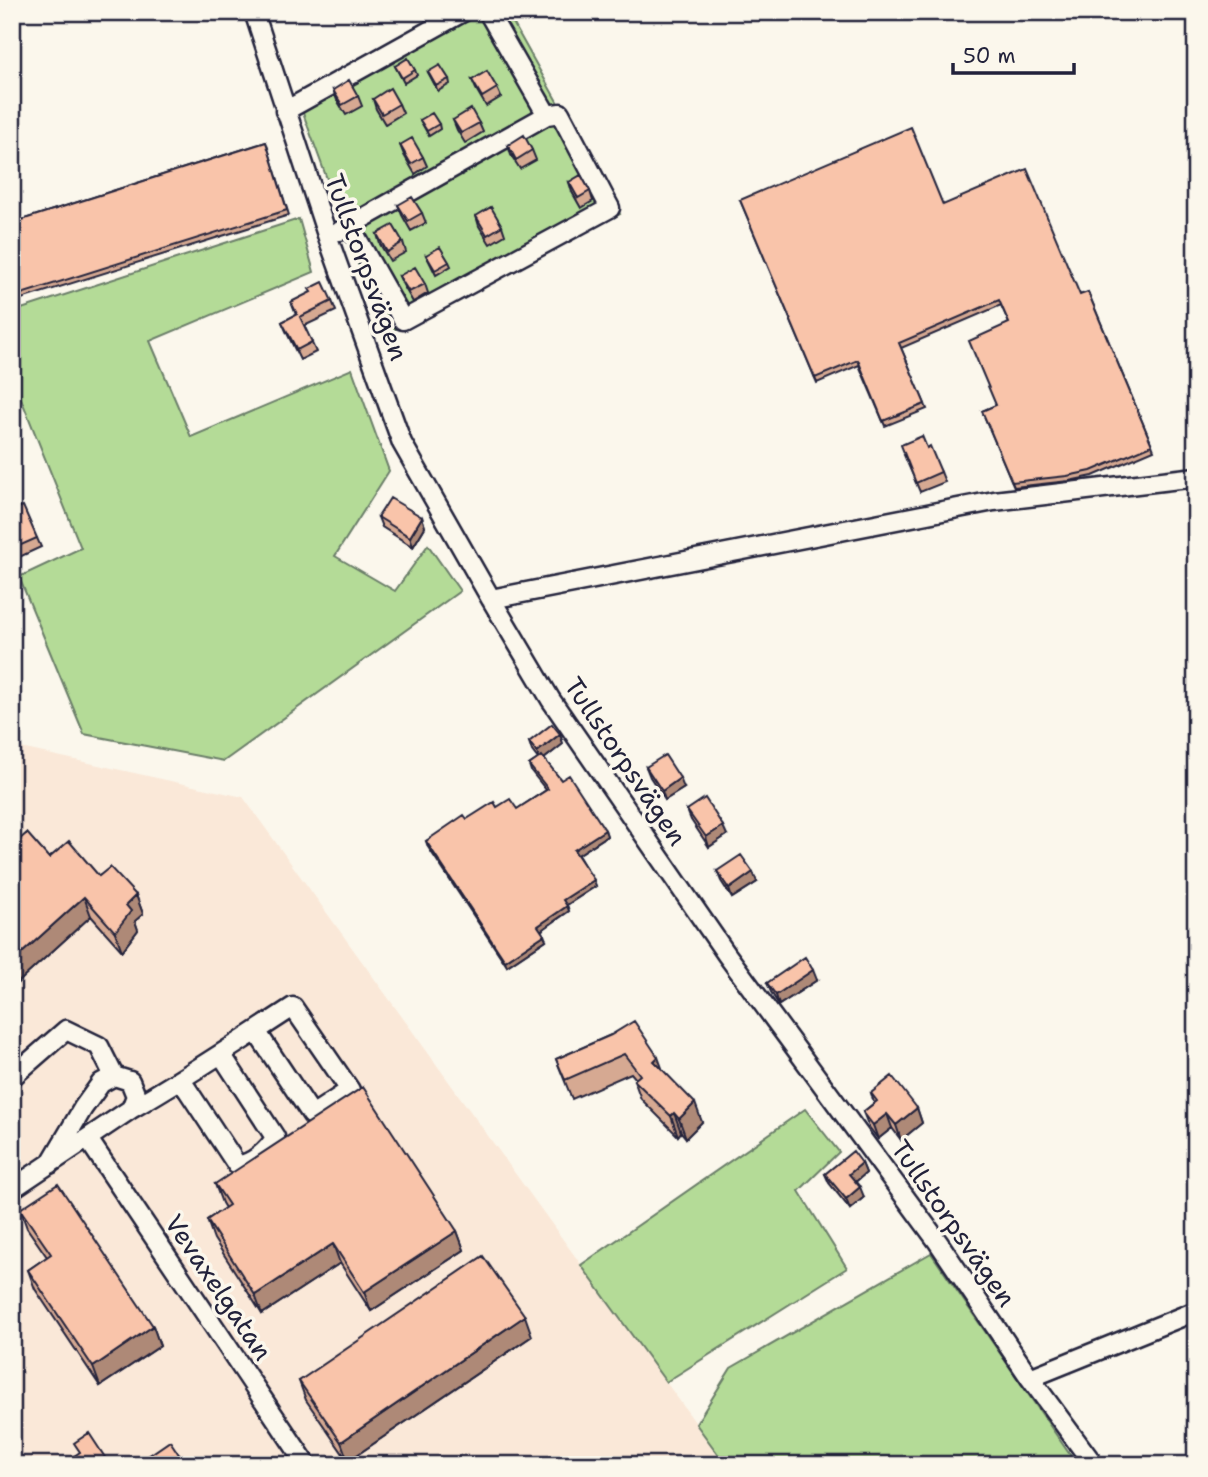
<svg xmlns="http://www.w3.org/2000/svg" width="1208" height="1477" viewBox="0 0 1208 1477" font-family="'Shantell Sans',sans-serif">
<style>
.built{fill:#fae8d8}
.green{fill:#b4db97;stroke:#6b7e69;stroke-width:2}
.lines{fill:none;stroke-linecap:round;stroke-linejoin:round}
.minor-casing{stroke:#22223b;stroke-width:23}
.minor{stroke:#fbf7ec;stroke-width:18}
.wall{fill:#d6a992;stroke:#22223b;stroke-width:2}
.shaded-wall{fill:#ae8977;stroke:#22223b;stroke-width:2}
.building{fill:#f9c4aa;stroke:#22223b;stroke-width:2}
.labels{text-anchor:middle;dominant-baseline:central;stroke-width:7;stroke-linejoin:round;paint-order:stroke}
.street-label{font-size:26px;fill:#22223b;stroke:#fbf7ec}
</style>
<rect width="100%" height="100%" fill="#fbf7ec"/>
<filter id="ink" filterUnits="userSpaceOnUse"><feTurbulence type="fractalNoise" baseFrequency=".0143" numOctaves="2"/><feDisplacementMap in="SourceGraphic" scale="14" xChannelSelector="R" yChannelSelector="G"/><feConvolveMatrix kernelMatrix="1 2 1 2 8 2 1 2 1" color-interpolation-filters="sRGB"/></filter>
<g filter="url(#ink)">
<path class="built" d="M12 746 243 797 726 1465H12Z"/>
<path class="green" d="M442 12H507L620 214 384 335 296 94Z
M299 219 314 272 150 341 191 437 352 369 389 471 335 556 395 591 428 545 460 591 224 761 84 734 19 577 81 548 12 376V312Z
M805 1109 839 1152 799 1191 847 1268 666 1382 581 1265Z
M931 1253 1077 1465H726L696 1424 731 1368Z"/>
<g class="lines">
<g class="minor-casing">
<path id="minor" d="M254 12 328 238 402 443 491 599 551 700 727 955 938 1242 1030 1378 1094 1465
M285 111 463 12
M350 226 403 320 610 208 560 113 547 115
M340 231 547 115 488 12
M491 599 994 501 1196 477
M12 1077 66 1030 99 1046 114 1076
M181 1080 237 1165C251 1165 270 1149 275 1137L221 1054
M131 1109C187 1077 239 1042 293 1007L350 1090 312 1115 256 1031
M88 1139 307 1465
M12 1189 131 1109 136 1096 130 1081 114 1076 101 1083 83 1108 50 1164
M1030 1378 1196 1311"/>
</g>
<use href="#minor" class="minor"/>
</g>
<path class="wall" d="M395 66 415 70 417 75 404 83Z
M428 72 449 79 450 84 438 91Z
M472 80 497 88 501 97 486 106 476 89Z
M333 90 358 96 362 106 346 115 337 100Z
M373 99 399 104 403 113 385 124 376 109Z
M420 120 439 124 440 129 429 136Z
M453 120 479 123 483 132 465 143 457 130Z
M266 142 289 215 12 302V223Z
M400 145 423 157 427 166 415 174 404 155Z
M508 145 532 150 536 160 520 169 511 155Z
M569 182 590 191 593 201 581 208 572 192Z
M740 200 943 205 1080 295 1088 292 1154 450 1093 476 1069 481 1014 487 982 411 996 405 1009 323 1001 305 901 348 927 409 885 426 859 365 817 383Z
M398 205 422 213 426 223 411 231 402 215Z
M476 216 502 226 505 235 490 244 479 226Z
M377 234 403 242 406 252 390 261 380 244Z
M426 255 449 262 451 266 436 275Z
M399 276 425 284 428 293 413 302 403 285Z
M332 301 336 311 304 326 316 352 300 360 286 331 282 322 296 315 291 302Z
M927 448 941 472 945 482 920 492 904 455Z
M12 516 37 538 41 547 15 559 12 554V533L18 530Z
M378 517H422L425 527 413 547 382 527Z
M560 734 563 744 544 759 561 780 605 830 607 836 578 855 596 886 567 905 569 911 541 931 546 940 507 966 428 847 426 841 467 819 497 807 517 809 546 790 531 771 529 765 538 759 532 751 529 742Z
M646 767 684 788 665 800 650 777Z
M687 810 727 835 709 847 691 820Z
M12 846 99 876 136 895 143 914 135 921 138 930 122 951 91 916 12 988Z
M717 871 757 882 732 898 721 881Z
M817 980 779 1005 771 992 767 983Z
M611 1035 663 1071 702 1122 686 1138 681 1132 678 1136 641 1099 634 1080 636 1079 631 1073 572 1099 556 1059Z
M871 1093 917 1108 922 1123 901 1140 892 1128 878 1139 869 1127 863 1112 874 1103Z
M862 1163 866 1173 855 1182 864 1197 850 1209 829 1183 825 1174Z
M215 1184 457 1231 464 1250 371 1311 340 1263 262 1314 214 1239 207 1220 225 1208 222 1203Z
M20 1209 153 1326 160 1346 100 1386 35 1289 28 1270 47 1257 27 1228Z
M532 1336 348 1461 306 1400 299 1381Z"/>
<path class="shaded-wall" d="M422 517 425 527 413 547 410 537Z
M560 734 563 744 540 762 537 752Z
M680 778 684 788 665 800 662 791Z
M723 826 727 835 709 847 706 837Z
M605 830 607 836 576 856 574 850Z
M753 872 757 882 732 898 729 889Z
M594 880 596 886 565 906 563 900Z
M136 895 143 914 135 921 138 930 122 951 115 932 126 905Z
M84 897 91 916 12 988V962Z
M567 906 569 911 540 931 538 926Z
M544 935 546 940 507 966 505 961Z
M813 970 817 980 779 1005 776 995Z
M658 1057 665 1076 654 1061Z
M695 1103 702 1122 686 1138 679 1119Z
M917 1108 922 1123 901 1140 896 1125Z
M674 1113 681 1132 678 1136 671 1116Z
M887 1114 892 1128 878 1139 873 1125Z
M862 1163 866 1173 853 1184 849 1174Z
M860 1187 864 1197 850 1209 846 1199Z
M457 1231 464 1250 371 1311 364 1292Z
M333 1244 340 1263 262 1314 255 1295Z
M525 1316 532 1336 348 1461 341 1442Z
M153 1326 160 1346 100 1386 93 1367Z"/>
<path class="building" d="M408 58 415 70 402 78 395 66Z
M440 65 449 79 436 86 428 72Z
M487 71 497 88 482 97 472 80Z
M349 80 358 96 342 105 333 90Z
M390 88 399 104 382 114 373 99Z
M471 109 479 123 461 133 453 120Z
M432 113 439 124 427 131 420 120Z
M911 127 943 205 1027 169 1080 295 1088 292 1152 445 1091 471 1067 476 1012 482 982 411 996 405 969 341 1009 323 999 300 899 343 925 404 883 421 858 360 815 378 740 200Z
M524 135 532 150 516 160 508 145Z
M412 138 423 157 411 164 400 145Z
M266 142 287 210 12 297V223Z
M581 175 590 191 578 198 569 182Z
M412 197 422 213 408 221 398 205Z
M491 207 502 226 487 235 476 216Z
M393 225 403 242 387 252 377 234Z
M440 247 449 262 435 270 426 255Z
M415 267 425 284 409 292 399 276Z
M323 282 332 301 300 317 312 342 297 350 282 322 297 314 291 302 311 292 309 289Z
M922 436 927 448 930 446 941 472 916 483 901 445Z
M390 498 422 517 410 537 378 517Z
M23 506 37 538 12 549V533L19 530 12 515V510Z
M552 724 560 734 537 752 529 742Z
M665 755 680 778 662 791 646 767Z
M542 756 561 780 569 775 605 830 574 850 594 880 563 900 567 906 538 926 544 935 505 961 426 841 464 815 467 819 494 802 497 807 510 799 517 809 548 789 529 765Z
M705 798 723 826 706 837 687 810Z
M27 833 49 858 69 841 99 876 110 867 136 895 126 905 131 911 115 932 84 897 12 962V846Z
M741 855 753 872 729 889 717 871Z
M805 957 813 970 776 995 767 983Z
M634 1021 658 1057 654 1061 695 1103 679 1119 674 1113 671 1116 634 1080 640 1075 624 1054 565 1080 556 1059 611 1035Z
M892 1076 917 1108 896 1125 887 1114 873 1125 863 1112 877 1101 871 1093Z
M363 1087 457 1231 364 1292 333 1244 255 1295 207 1220 229 1205 215 1184Z
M853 1151 862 1163 849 1174 860 1187 846 1199 825 1174Z
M58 1184 153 1326 93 1367 28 1270 51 1254 20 1209Z
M483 1256 525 1316 341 1442 299 1381Z
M89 1433 110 1465H61L80 1452 74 1443Z
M170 1441 186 1465H135Z"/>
</g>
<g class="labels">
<g class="street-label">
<text transform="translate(367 267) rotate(70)">Tullstorpsvägen</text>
<text transform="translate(626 761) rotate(56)">Tullstorpsvägen</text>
<text transform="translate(954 1223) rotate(55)">Tullstorpsvägen</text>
<text transform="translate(219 1287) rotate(56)">Vevaxelgatan</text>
</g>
</g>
<rect width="1208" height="1477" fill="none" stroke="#fbf7ec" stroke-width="42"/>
<rect x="21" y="21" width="1166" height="1435" fill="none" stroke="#22223b" stroke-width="2.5" filter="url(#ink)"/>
<path d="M953 63v10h121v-10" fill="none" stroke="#22223b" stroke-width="3.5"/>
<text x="963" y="63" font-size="21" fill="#22223b" stroke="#fbf7ec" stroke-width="5" paint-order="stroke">50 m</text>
</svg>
